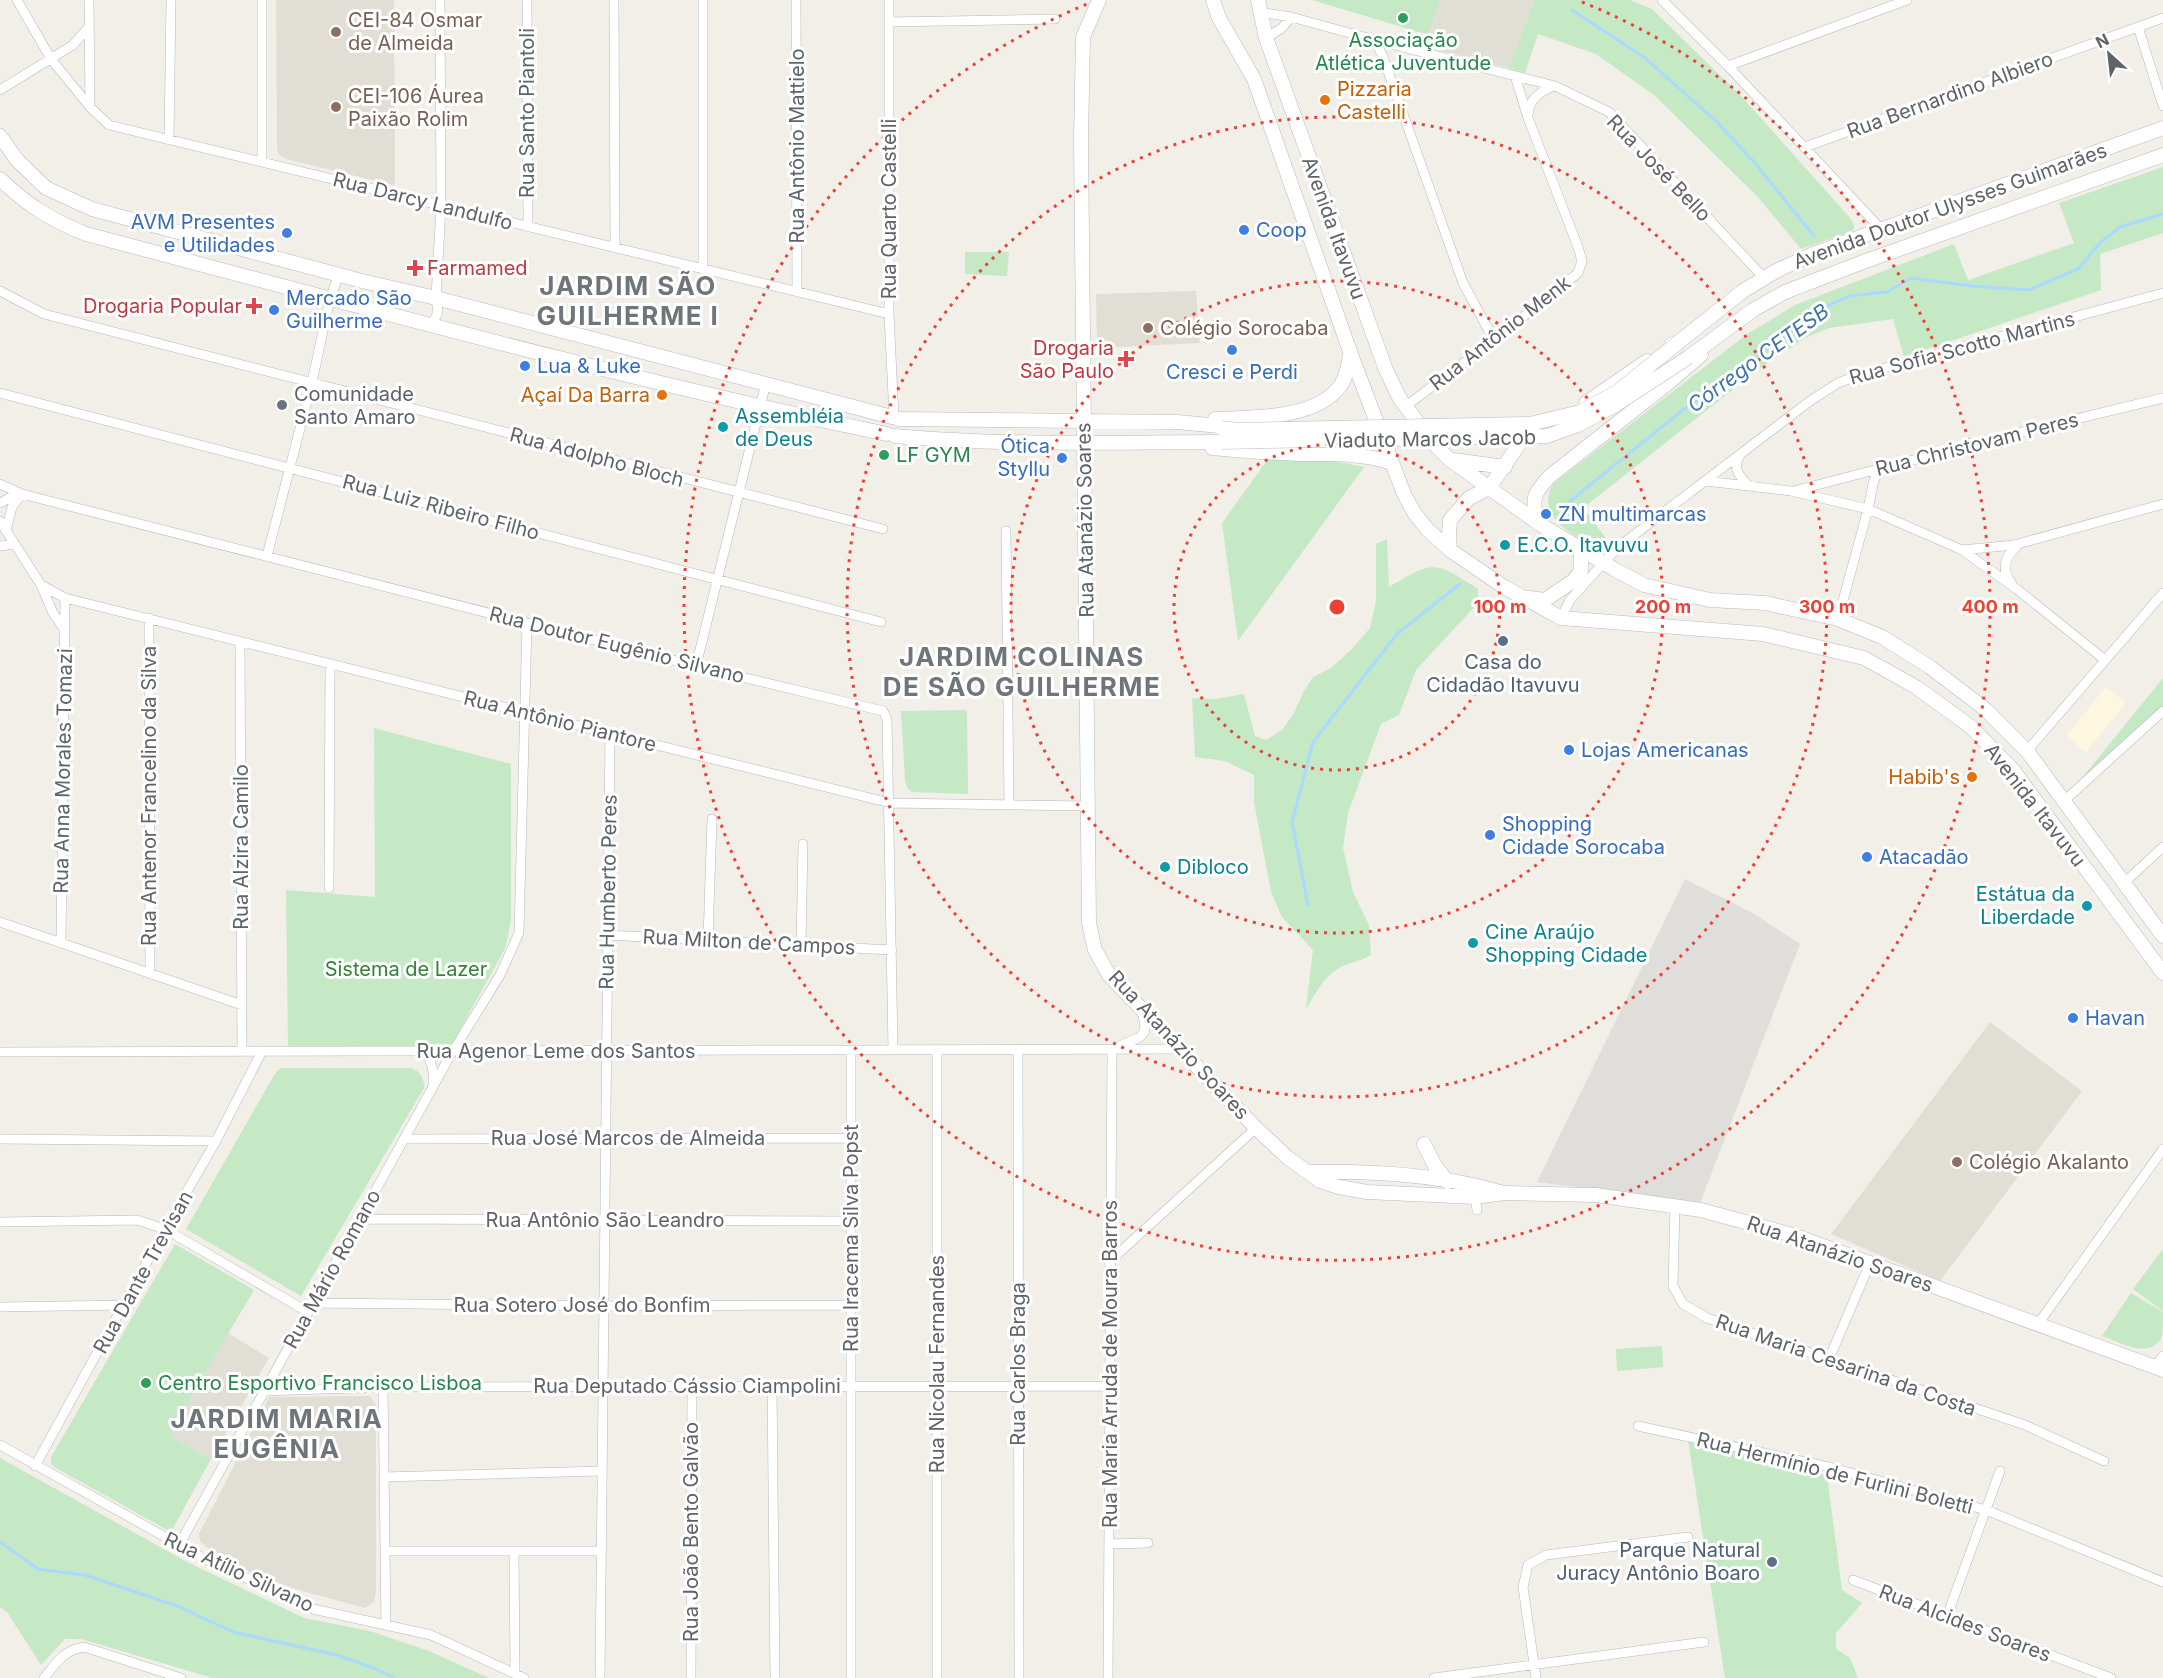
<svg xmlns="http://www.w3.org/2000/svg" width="2163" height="1678" viewBox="0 0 2163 1678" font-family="Inter,sans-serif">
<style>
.commercial{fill:#fef7e0}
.industrial{fill:#e0deda}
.education{fill:#e1ded6}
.green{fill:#c5e8c5}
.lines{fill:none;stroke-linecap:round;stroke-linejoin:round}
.stream{stroke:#aadaff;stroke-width:3}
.street-casing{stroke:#b5b8bc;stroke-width:10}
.secondary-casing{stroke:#b6babf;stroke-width:15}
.street{stroke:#fff;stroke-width:9}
.secondary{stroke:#fff;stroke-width:14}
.secondary-bridge-casing{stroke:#b6babf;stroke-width:15;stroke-linecap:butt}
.secondary-bridge{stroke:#fff;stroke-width:14}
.ring{fill:none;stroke:#ea4335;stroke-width:3;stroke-dasharray:3 6}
.leisure-dot{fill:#2e9e5b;stroke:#fff;stroke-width:2}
.education-dot{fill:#8d6e63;stroke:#fff;stroke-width:2}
.food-dot{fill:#e8710a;stroke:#fff;stroke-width:2}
.shop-dot{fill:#3f7fe0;stroke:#fff;stroke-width:2}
.health-dot{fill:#e0444e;stroke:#fff;stroke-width:2}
.worship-dot{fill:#6b7280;stroke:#fff;stroke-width:2}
.culture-dot{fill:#0f9aa8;stroke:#fff;stroke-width:2}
.service-dot{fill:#5c6f8a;stroke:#fff;stroke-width:2}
.labels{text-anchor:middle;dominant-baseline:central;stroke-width:6;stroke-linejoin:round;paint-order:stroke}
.education-label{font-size:20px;fill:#785e54;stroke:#fff;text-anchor:start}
.leisure-label{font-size:20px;fill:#27864d;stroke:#fff;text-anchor:start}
.food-label{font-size:20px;fill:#c56008;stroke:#fff;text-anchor:end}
.street-label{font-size:20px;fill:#5f6368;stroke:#fff}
.shop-label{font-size:20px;fill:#366cbe;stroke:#fff;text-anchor:start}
.health-label{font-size:20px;fill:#be3a42;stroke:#fff;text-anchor:end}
.worship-label{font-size:20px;fill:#5b616d;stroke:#fff;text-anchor:start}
.culture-label{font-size:20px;fill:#0d838f;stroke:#fff;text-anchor:start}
.service-label{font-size:20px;fill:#4e5e75;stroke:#fff}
.park-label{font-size:20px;fill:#348238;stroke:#fff}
.water-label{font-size:21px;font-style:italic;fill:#4174aa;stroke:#fff}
.district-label{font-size:26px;font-weight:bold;letter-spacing:1.5px;fill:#70757a;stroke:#fff}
.centre{fill:#ea4335;stroke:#fff;stroke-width:3}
.ring-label{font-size:18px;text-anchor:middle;font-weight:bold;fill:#ea4335;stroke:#fff;stroke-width:6;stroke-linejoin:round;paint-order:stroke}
</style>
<rect width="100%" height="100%" fill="#f1efe8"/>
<path class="commercial" d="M2106 687 2126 703 2086 752 2066 736Z"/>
<path class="industrial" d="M1685 879 1751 912 1800 944 1700 1203 1537 1182Z"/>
<path class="education" d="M276 0H394L395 183 393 185 286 159 279 155 277 149Z
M1440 0H1534L1509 68 1426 47Z
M1196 291 1200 343 1097 348 1096 294Z
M1990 1022 2082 1091 1940 1281 1831 1234Z
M228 1333 269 1358 211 1459 173 1438 170 1432Z
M370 1396 376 1405V1591L374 1602 365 1608 295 1589 255 1575 221 1558 200 1542 199 1534 269 1397Z"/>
<path class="green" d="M1312 0H1440L1429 35Z
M1534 0H1630L1652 9 1742 97 1851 219 1854 226 1853 231 1801 249 1757 196 1654 95 1596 54 1538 34 1525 73 1509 68Z
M2163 167V233L2100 254 2101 290 1904 357 1893 319 1829 328 1805 338 1759 369 1583 508 1608 541 1595 547C1571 533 1535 517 1553 484L1746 335 1795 305 1954 244 1968 280 2074 243 2059 203Z
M965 252H1009L1007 276 965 274Z
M1268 459 1334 461 1364 467 1238 641 1222 523Z
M1387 539 1389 587C1435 560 1434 561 1478 589V603L1416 670 1399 715 1381 724 1348 813 1343 848 1353 892 1369 925 1371 955C1360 962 1345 963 1336 970 1323 978 1314 996 1306 1009L1313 950 1282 917 1271 892 1254 802V775L1225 761 1195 757 1192 698 1215 699 1244 694 1255 736 1266 740 1282 730 1294 713 1303 693 1313 677 1331 668 1351 650 1370 628 1376 601V544Z
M2163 678V707L2073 789Z
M967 710 968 794 912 792 907 788 905 780 901 711Z
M374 728 511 764V921L505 949 452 1044 444 1046H288L286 890 375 897Z
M282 1068H411C421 1072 424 1077 424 1088L301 1296 186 1229 269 1084 277 1071Z
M175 1244 254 1290 170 1432 173 1438 211 1459 171 1532 56 1468 51 1464V1457Z
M2163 1249V1311L2133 1289Z
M2131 1293 2163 1312C2163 1319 2163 1330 2162 1336 2151 1361 2120 1342 2102 1336Z
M1662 1346 1663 1367 1617 1371 1616 1349Z
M1688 1440 1827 1475 1842 1590 1862 1603 1836 1633V1649L1850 1658 1858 1678H1725Z
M0 1458 187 1562 304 1618 370 1631 429 1651 489 1678H213L81 1639H65L41 1665 7 1612 0 1607Z"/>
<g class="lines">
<path class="stream" d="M1572 10 1645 58 1716 121 1755 163 1814 236
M1570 501 1683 410 1825 307 1849 296 1887 292 1911 278 1972 286 2029 290 2078 269 2100 243 2120 227 2163 214
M1308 905 1292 822 1313 742 1397 634 1460 584
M0 1542 38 1569 85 1575 180 1607 233 1632 337 1655 376 1669 394 1678"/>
<g class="street-casing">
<path id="street" d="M17 0 51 59 90 107 109 125 889 314
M89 0 90 107
M527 0 528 227
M614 0 615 248
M703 0V269
M796 0 797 292
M889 0V314L894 417
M1662 0 1728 66 1881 229
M1259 12 1291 17 1375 40 1555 86 1609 112 1764 278
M889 22 1055 19
M2138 27 2163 106
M1266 38 1282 28 1291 17
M1375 40 1383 57 1463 283 1494 340
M1728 66 1907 0
M0 90 73 45 89 27
M1528 116C1528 99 1541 91 1554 86
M169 140 171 0
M1805 147 2163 18
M262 162V0
M0 291 44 314 883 529
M432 325 438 312 436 298 441 206 440 0
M0 393 881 622
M1406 406 1494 340 1578 273 1582 261 1578 247 1528 118 1515 76
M1740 455C1732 468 1739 476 1749 486
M1706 481 1791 491 1868 509 1962 550 2018 590 2105 660
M0 484 22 494 696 666 883 711 887 719 893 1050
M1794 491 2005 436 2163 398
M0 503 13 496 22 494
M0 521 41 585 65 598 890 803 1088 806
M6 531 12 507 22 494
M1006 531 1009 804
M0 546 15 544
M1962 550 2014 545 2163 504
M267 556 312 382 330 299 339 274
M2012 584C2000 569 2005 556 2018 545
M41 585 53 613 64 629
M149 618 150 974
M1561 618 1570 600 1617 548 1810 401 1838 383 1862 374 2163 293
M1838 619 1868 509 1874 480 1880 469
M240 642 242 1052
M696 666 766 383
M2027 751 2163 593
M2064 801 2163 711
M2124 883 2163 847
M329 888 330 664
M0 922 242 1005
M607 935 892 950
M708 940 712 819
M61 943 65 598
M801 945 803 844
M1117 1047 1140 1037 1145 1031 1143 1012
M1018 1050 1019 1678
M423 1051C433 1061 434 1072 433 1086
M0 1052 1181 1049
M0 1139 216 1141
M404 1139 851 1138
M1475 1197 1477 1210
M1675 1206 1673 1286 1683 1304 1707 1318 2025 1425 2104 1461
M360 1219 851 1221
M0 1222 137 1220 165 1229 308 1312
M1109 1262 1256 1128
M313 1303 604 1306 851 1305
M0 1307 124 1305
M2038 1324 2163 1149
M1829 1359 1870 1263
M2155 1367 2163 1356
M772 1386 775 1678
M383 1387 386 1625
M264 1391 383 1387 1110 1386
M1638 1426 1829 1467 1986 1510 2163 1582
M0 1445 203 1558 313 1609 431 1635 524 1678
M35 1466 165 1229 216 1141 262 1051
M384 1477 602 1471
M1109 1544 1148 1543
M179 1545 450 1056 500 975 519 933 527 623
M385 1551H602
M514 1551 515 1673
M1853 1580 2111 1678
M1947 1616 2000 1471
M44 1678C56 1663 64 1650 84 1647L181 1678
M600 1678 610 733
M691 1678 692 1386
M851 1678V1050
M937 1678V1050
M1108 1678 1112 1050
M1434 1678 1704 1642
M1536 1678 1523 1587 1528 1565 1546 1555 1688 1537"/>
</g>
<g class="secondary-casing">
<path id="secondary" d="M1099 0 1083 37 1081 140 1089 923 1095 950 1109 975 1256 1128 1288 1158 1320 1181 1339 1187 1367 1192 1475 1197 1505 1193 1596 1195 1701 1210 1796 1236 2163 1370
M1213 0 1219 18 1254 79 1353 360 1404 494 1415 514 1428 530 1450 550 1504 587 1561 618 1763 634 1864 658 1916 687 1971 727 2013 770 2163 973
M1258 0 1266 38 1386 370 1400 399 1434 444 1449 459 1538 523 1614 569 1644 585 1710 600 1765 603 1838 619 1882 637 1930 667 1985 709 2027 751 2163 936
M0 136 17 160 46 188 92 209 362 281 436 298 892 417
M0 179C27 205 51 220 86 234 352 304 617 378 887 434
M1671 345 1680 341 1743 291 1776 271 1813 254 2163 128
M1689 357 1753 310 1785 292 1863 262 2163 155
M1586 403 1647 361
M898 419 1177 422 1231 427
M1215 419C1253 417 1316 420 1341 385 1347 376 1348 365 1350 355
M895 436C1003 446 1113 442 1222 442
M1212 448C1242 451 1271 453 1300 454 1331 454 1363 453 1392 463
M1453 460 1505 467
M1538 523C1531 499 1533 494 1550 476L1667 384 1701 355
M1450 550 1449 535 1450 520 1469 498 1489 488 1524 437 1532 429
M1529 598 1545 600 1573 581 1581 571V548
M1424 1144 1435 1166 1448 1182
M1308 1172C1369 1171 1442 1175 1500 1192"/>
</g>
<use href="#street" class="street"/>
<use href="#secondary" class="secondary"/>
<g class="secondary-bridge-casing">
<path id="secondary-bridge" d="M1221 428 1239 430 1530 424 1580 412 1617 392 1680 341
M1222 442 1547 436 1578 425 1617 404 1689 357"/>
</g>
<use href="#secondary-bridge" class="secondary-bridge"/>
</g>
<g class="ring">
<circle cx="1337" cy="607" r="163"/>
<circle cx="1337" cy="607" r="326"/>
<circle cx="1337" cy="607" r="490"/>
<path d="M1582 2A653 653 0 1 1 1092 2"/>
</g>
<g class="leisure-dot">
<circle cx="1403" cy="18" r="6"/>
<circle cx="884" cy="455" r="6"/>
<circle cx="146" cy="1383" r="6"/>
</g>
<g class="education-dot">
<circle cx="336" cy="32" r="6"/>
<circle cx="336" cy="107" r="6"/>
<circle cx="1148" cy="328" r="6"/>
<circle cx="1957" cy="1162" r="6"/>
</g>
<g class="food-dot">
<circle cx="1325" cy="100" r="6"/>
<circle cx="662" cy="395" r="6"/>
<circle cx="1972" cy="777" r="6"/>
</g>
<g class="shop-dot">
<circle cx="1244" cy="230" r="6"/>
<circle cx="287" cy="233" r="6"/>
<circle cx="274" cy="310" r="6"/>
<circle cx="1232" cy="350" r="6"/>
<circle cx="525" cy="366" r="6"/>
<circle cx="1062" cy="458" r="6"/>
<circle cx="1546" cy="514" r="6"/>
<circle cx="1569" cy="750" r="6"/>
<circle cx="1490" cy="835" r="6"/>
<circle cx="1867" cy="857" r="6"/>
<circle cx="2073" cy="1018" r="6"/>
</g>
<g class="health-dot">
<path d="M412 259h6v6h6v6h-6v6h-6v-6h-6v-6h6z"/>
<path d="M251 297h6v6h6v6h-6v6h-6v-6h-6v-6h6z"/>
<path d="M1123 350h6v6h6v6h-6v6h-6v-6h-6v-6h6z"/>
</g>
<circle class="worship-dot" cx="282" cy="405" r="6"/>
<g class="culture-dot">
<circle cx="723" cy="427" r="6"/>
<circle cx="1505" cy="545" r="6"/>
<circle cx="1165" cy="867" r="6"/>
<circle cx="2087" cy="906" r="6"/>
<circle cx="1473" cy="943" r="6"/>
</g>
<g class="service-dot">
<circle cx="1503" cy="641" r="6"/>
<circle cx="1772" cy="1562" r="6"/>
</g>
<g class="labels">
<g class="education-label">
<text x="348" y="20">CEI-84 Osmar<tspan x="348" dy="23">de Almeida</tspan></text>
<text x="348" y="96">CEI-106 Áurea<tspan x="348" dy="23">Paixão Rolim</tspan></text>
<text x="1160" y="328">Colégio Sorocaba</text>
<text x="1969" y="1162">Colégio Akalanto</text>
</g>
<g class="leisure-label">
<text x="1403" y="40" text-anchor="middle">Associação<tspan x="1403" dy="23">Atlética Juventude</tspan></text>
<text x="896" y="455">LF GYM</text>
<text x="158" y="1383">Centro Esportivo Francisco Lisboa</text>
</g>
<g class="food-label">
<text x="1337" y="89" text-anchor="start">Pizzaria<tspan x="1337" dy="23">Castelli</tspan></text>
<text x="650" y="395">Açaí Da Barra</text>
<text x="1960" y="777">Habib's</text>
</g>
<g class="street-label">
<text transform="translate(1950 95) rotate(-20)">Rua Bernardino Albiero</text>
<text transform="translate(527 113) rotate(-90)">Rua Santo Piantoli</text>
<text transform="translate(797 146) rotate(-90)">Rua Antônio Mattielo</text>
<text transform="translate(1659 168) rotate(46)">Rua José Bello</text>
<text transform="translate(423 201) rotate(14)">Rua Darcy Landulfo</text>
<text transform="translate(1950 206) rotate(-20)">Avenida Doutor Ulysses Guimarães</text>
<text transform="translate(889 209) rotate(-90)">Rua Quarto Castelli</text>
<text transform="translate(1334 228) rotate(70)">Avenida Itavuvu</text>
<text transform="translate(1500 333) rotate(-38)">Rua Antônio Menk</text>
<text transform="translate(1962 348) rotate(-15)">Rua Sofia Scotto Martins</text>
<text transform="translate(1430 439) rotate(-1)">Viaduto Marcos Jacob</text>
<text transform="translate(1977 444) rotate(-14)">Rua Christovam Peres</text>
<text transform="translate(597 457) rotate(15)">Rua Adolpho Bloch</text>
<text transform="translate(441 507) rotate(15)">Rua Luiz Ribeiro Filho</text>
<text transform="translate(1085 520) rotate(-91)">Rua Atanázio Soares</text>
<text transform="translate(617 645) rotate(14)">Rua Doutor Eugênio Silvano</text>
<text transform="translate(560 721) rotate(14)">Rua Antônio Piantore</text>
<text transform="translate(63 771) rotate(-89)">Rua Anna Morales Tomazi</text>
<text transform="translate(149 796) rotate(-90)">Rua Antenor Francelino da Silva</text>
<text transform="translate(2035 805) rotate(52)">Avenida Itavuvu</text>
<text transform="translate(241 847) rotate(-90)">Rua Alzira Camilo</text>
<text transform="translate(608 892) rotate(-89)">Rua Humberto Peres</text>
<text transform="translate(749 942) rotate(3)">Rua Milton de Campos</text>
<text transform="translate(1179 1045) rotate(47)">Rua Atanázio Soares</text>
<text x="556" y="1051">Rua Agenor Leme dos Santos</text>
<text x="628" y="1138">Rua José Marcos de Almeida</text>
<text x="605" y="1220">Rua Antônio São Leandro</text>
<text transform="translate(851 1238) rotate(-90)">Rua Iracema Silva Popst</text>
<text transform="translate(1840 1254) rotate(19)">Rua Atanázio Soares</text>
<text transform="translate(332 1269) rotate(-61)">Rua Mário Romano</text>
<text transform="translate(143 1272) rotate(-61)">Rua Dante Trevisan</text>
<text x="582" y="1305">Rua Sotero José do Bonfim</text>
<text transform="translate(937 1364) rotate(-90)">Rua Nicolau Fernandes</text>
<text transform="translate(1018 1364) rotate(-90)">Rua Carlos Braga</text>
<text transform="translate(1110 1364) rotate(-90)">Rua Maria Arruda de Moura Barros</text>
<text transform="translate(1846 1365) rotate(19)">Rua Maria Cesarina da Costa</text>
<text x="687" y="1386">Rua Deputado Cássio Ciampolini</text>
<text transform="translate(1835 1473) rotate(14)">Rua Hermínio de Furlini Boletti</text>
<text transform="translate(691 1532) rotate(-90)">Rua João Bento Galvão</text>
<text transform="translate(239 1572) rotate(25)">Rua Atílio Silvano</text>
<text transform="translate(1965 1623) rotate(21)">Rua Alcides Soares</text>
</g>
<g class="shop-label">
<text x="275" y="222" text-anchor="end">AVM Presentes<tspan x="275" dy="23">e Utilidades</tspan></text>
<text x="1256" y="230">Coop</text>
<text x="286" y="298">Mercado São<tspan x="286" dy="23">Guilherme</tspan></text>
<text x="537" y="366">Lua &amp; Luke</text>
<text x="1232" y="372" text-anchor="middle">Cresci e Perdi</text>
<text x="1050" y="446" text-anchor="end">Ótica<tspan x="1050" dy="23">Styllu</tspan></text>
<text x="1558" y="514">ZN multimarcas</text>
<text x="1581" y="750">Lojas Americanas</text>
<text x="1502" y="824">Shopping<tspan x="1502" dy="23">Cidade Sorocaba</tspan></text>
<text x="1879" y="857">Atacadão</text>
<text x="2085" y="1018">Havan</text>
</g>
<g class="health-label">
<text x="427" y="268" text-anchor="start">Farmamed</text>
<text x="242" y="306">Drogaria Popular</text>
<text x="1114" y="348">Drogaria<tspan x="1114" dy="23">São Paulo</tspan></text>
</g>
<g class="worship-label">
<text x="294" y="394">Comunidade<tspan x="294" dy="23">Santo Amaro</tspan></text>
</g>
<g class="culture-label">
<text x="735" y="416">Assembléia<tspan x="735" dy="23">de Deus</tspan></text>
<text x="1517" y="545">E.C.O. Itavuvu</text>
<text x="1177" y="867">Dibloco</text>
<text x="2075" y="894" text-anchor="end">Estátua da<tspan x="2075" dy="23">Liberdade</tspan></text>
<text x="1485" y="932">Cine Araújo<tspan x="1485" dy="23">Shopping Cidade</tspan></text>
</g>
<g class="service-label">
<text x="1503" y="662">Casa do<tspan x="1503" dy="23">Cidadão Itavuvu</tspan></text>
<text x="1760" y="1550" text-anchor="end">Parque Natural<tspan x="1760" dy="23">Juracy Antônio Boaro</tspan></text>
</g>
<g class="park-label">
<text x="406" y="969">Sistema de Lazer</text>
</g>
<g class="water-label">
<text transform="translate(1758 358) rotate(-36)">Córrego CETESB</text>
</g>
<g class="district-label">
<text x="628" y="285">JARDIM SÃO<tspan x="628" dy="30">GUILHERME I</tspan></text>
<text x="1022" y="656">JARDIM COLINAS<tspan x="1022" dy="30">DE SÃO GUILHERME</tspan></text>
<text x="277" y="1418">JARDIM MARIA<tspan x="277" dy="30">EUGÊNIA</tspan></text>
</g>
</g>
<circle cx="1337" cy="607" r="9" class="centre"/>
<g class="ring-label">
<text x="1500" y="613">100 m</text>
<text x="1663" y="613">200 m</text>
<text x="1827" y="613">300 m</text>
<text x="1990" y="613">400 m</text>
</g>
<g transform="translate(2109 54) rotate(333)" stroke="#ffffff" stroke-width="4.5" paint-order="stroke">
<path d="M0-4.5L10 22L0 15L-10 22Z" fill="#5f6368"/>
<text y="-9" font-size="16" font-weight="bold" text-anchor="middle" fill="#5f6368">N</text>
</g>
</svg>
